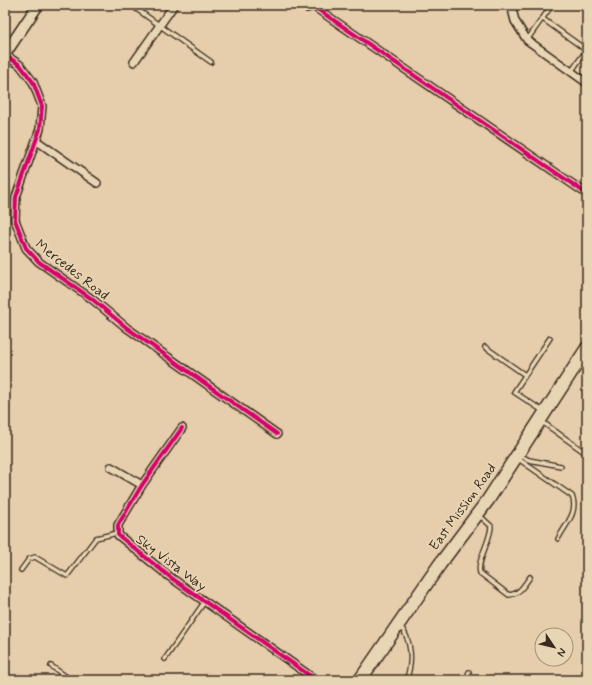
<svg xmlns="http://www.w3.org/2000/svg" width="592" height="685" viewBox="0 0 592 685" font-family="Mynerve,sans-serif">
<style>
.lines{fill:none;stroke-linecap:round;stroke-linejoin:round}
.lane-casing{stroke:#3b2a1e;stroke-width:6}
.street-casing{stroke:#3b2a1e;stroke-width:10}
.secondary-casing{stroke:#3b2a1e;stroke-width:13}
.primary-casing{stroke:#3b2a1e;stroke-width:15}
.lane{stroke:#e8d5b3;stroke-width:3.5}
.street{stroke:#e8d5b3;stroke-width:7}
.secondary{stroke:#e8d5b3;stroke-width:10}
.primary{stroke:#e8d5b3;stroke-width:12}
.cycleway-casing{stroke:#e8d5b3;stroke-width:6}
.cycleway{stroke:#d6006c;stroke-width:4}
.labels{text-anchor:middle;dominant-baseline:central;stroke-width:3.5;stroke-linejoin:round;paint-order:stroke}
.street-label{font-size:14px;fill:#3b2a1e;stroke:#e8d5b3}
</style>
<rect width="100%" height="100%" fill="#e6cdac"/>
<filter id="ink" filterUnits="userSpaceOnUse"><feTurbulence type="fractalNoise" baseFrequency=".025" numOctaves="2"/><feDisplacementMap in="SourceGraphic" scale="8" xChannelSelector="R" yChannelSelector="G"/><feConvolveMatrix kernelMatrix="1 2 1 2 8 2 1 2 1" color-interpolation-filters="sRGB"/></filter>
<g filter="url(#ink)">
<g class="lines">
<g class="lane-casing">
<path id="lane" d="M131 5 211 62
M512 9 517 5
M543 19 586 50
M527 40 552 5
M571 72 587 49
M485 347 525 375
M543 411 514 392 550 338
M541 421 587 454
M519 455 529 460 561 466
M517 458 572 496C579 512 565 525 558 539
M479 515 491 526C491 540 476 562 480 573L509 595C520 594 524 585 530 577
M21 570 29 559 35 557 67 576 96 538 117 533
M400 626C412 640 413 663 406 680
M165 659 205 601
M51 666 71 680
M466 680 469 672"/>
</g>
<g class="street-casing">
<path id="street" d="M511 5 515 21 527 40 587 83
M307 8 313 6 587 194
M5 55 20 65 33 82 42 106 40 129 16 197 15 220 26 248 39 262 92 299 127 328 277 434
M134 62 174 5
M37 141 97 183
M182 428 142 485 118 525V535L170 577 316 680
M111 467 142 485"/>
</g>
<g class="secondary-casing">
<path id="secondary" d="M5 54 38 5"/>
</g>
<g class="primary-casing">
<path id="primary" d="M360 680 440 564 488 500 587 348"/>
</g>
<use href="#lane" class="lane"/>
<use href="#street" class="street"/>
<use href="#secondary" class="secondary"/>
<use href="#primary" class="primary"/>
<g class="cycleway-casing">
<path id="cycleway" d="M307 8 313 6 587 194
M5 55 20 65 33 82 42 106 40 129 16 197 15 220 26 248 39 262 92 299 127 328 277 434
M182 428 142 485 118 525V535L170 577 316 680"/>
</g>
<use href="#cycleway" class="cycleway"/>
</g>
</g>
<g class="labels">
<g class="street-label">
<text transform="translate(72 270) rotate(38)">Mercedes Road</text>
<text transform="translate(463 507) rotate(-54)">East Mission Road</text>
<text transform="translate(171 563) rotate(37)">Sky Vista Way</text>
</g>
</g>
<rect width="592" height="685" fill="none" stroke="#e8d5b3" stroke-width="20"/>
<rect x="10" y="10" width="572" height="665" fill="none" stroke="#3b2a1e" stroke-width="1.5" filter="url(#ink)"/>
<g transform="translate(554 647) rotate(125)"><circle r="19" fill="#e8d5b3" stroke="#a39177"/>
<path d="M0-3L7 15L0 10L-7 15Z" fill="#3b2a1e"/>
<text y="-6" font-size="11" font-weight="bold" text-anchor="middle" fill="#3b2a1e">N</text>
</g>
</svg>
